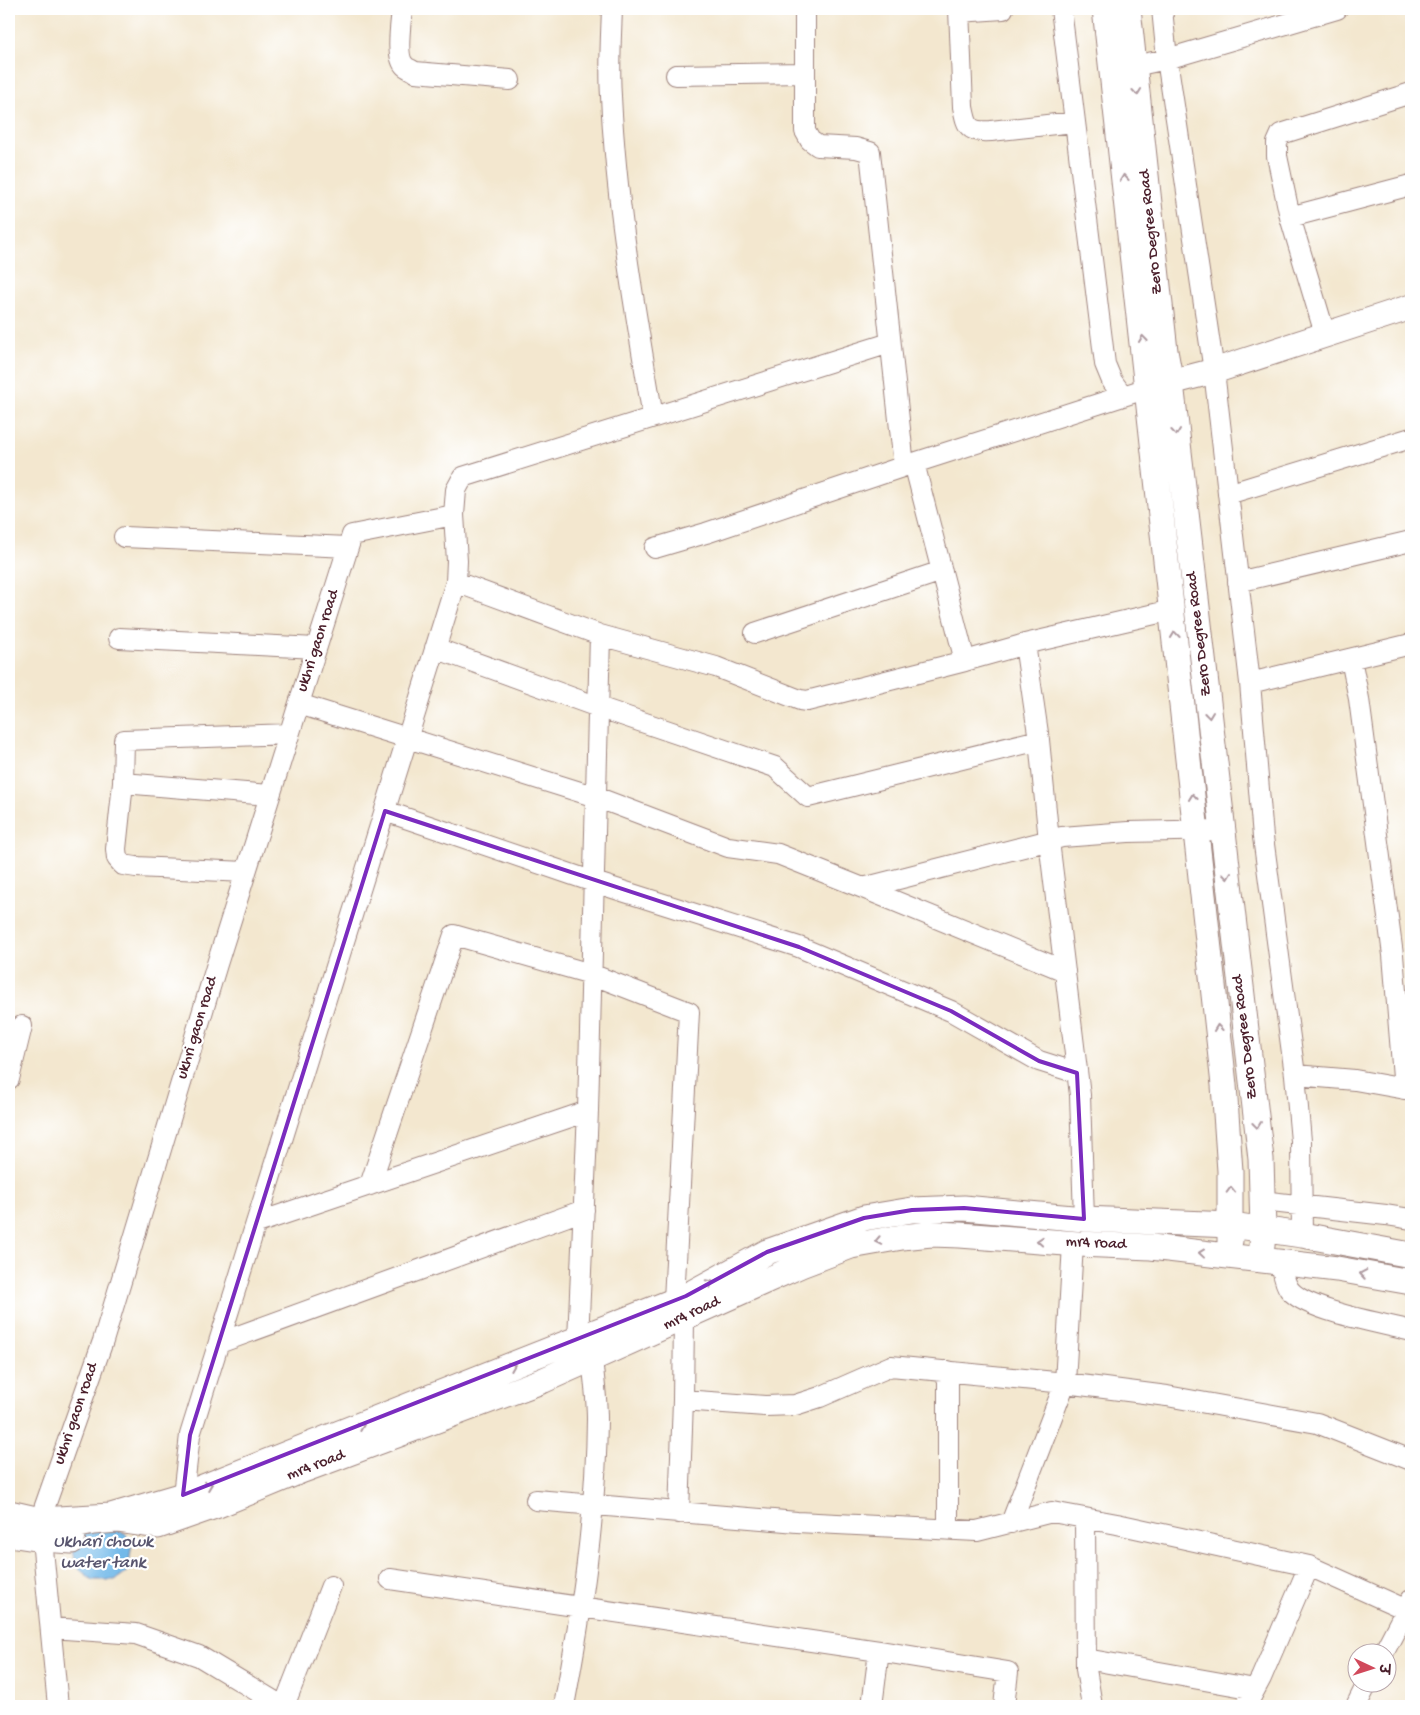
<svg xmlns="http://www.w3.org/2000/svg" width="1420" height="1715" viewBox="0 0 1420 1715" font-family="'Gochi Hand','Playpen Sans Deva',sans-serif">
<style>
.water{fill:#72b9e9;stroke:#5e6c8a}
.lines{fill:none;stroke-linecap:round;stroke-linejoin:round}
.minor-casing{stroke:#9e837d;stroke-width:22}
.tertiary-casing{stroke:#9e837d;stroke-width:27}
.minor{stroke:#fff;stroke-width:20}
.tertiary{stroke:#fff;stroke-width:25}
.oneway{stroke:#ae9aa0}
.marked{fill:none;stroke:#7b2cbf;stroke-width:4;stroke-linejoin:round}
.labels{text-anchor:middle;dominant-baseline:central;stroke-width:4.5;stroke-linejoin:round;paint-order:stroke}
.street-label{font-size:16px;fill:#4a1f2b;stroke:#fff}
.water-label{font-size:18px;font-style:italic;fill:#58556e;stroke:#fff}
</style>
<rect width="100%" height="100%" fill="#fff"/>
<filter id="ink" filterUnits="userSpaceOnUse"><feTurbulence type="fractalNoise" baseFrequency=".02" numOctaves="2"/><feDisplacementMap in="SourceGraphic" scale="10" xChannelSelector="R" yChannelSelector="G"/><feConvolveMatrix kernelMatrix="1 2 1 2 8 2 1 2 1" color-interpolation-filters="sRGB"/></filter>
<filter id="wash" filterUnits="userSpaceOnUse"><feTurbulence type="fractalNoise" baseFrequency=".0096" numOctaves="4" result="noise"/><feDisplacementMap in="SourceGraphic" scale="20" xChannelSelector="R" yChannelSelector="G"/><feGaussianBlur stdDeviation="1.12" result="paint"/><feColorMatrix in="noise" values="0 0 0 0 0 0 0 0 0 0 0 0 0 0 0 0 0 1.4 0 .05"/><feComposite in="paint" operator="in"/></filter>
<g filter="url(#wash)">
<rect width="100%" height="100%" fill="#f3e7cf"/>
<path class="water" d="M112 1527 125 1534 132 1543 128 1571 115 1580H92L76 1566 73 1549 82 1533Z"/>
</g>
<g filter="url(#ink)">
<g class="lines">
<g class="minor-casing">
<path id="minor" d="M402 9C401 22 395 57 405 66 407 68 412 70 415 72L510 80
M612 9C611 38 609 67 611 96 616 204 635 310 653 417
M805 9V131L810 140 818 146 856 148 870 152 904 466
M959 9 963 107C967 128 969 132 991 131L1074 122
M1061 9 1105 364 1112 381 1123 396
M1162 9 1167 59 1214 371 1250 683 1263 837 1295 1075 1301 1141 1302 1235
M959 12 1003 9
M1120 69 1167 59 1337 9
M676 75 804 73
M1290 217 1411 185
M1325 334 1290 217 1277 156V143L1281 134 1411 93
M914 463 965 661
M1228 494 1411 438
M124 537 348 547
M655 548 706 533 914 463 1148 388
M456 582 600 635 716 667 800 700 807 701 965 661 1025 644 1172 610
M1238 582 1411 541
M755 633 942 571
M119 638 316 648
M1025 644 1039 740 1049 841 1080 1095 1084 1219
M435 648 598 707 775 767 808 797 1039 740
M1351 659 1359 699 1393 955 1404 1089
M1250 683 1411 644
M299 704 596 797 728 847 778 854 863 888 1065 971
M123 783 270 795
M385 811 594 882 799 947 951 1011 1039 1061 1077 1073
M246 872 136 867 123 865 117 858 116 849 123 783 124 740 289 734
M863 888 1062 837 1128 832 1222 830
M1295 1075 1355 1080 1411 1090
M9 1079 22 1026
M370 1185 454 935 591 974 689 1012 674 1300
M1262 1201 1386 1215 1411 1219
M257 1223 588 1111
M1281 1263C1283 1271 1284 1282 1289 1289 1305 1311 1383 1323 1411 1331
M578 1340 588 1111 600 635
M219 1343 584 1210
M683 1400 765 1406 795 1405 820 1397 891 1366 1065 1383 1167 1396 1317 1423 1411 1460
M183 1495 190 1435 456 582 457 561 454 515 456 490 463 477 890 343
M536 1500 797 1522 977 1531 1052 1512 1117 1524 1309 1566 1407 1610
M679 1513 683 1400 684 1318
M1085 1518 1086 1669 1092 1706
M40 1520 103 1341 217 964 352 535 454 515
M1011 1523 1065 1383 1073 1244
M948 1529V1371
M42 1539 58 1706
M390 1579 879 1651 1008 1672 1004 1706
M51 1628 136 1634 199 1656 282 1706
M1384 1652 1411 1600
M1086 1659 1255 1689
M284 1706 331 1586
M564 1706C582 1610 596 1518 597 1419 597 1399 594 1379 592 1359
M872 1706 879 1651
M1246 1706 1261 1678 1309 1566
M1356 1706 1368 1682"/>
</g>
<g class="tertiary-casing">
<path id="tertiary" d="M1105 9 1224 1085 1230 1171V1241
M1128 9 1165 351 1171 383 1261 1159 1263 1229 1262 1246
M1156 386 1214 371 1411 307
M9 1513 40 1520 111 1516 183 1495 686 1296 767 1252 864 1218 912 1210 964 1208 1084 1219 1231 1225 1302 1235 1411 1255
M9 1534 42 1539 72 1541 74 1526 93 1522 117 1520 158 1526 218 1505 303 1470 544 1380 801 1265 851 1246 902 1237 931 1234 960 1235 1078 1244 1151 1247 1337 1269 1411 1282"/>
</g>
<use href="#minor" class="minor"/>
<use href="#tertiary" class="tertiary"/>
</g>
<defs><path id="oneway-chevron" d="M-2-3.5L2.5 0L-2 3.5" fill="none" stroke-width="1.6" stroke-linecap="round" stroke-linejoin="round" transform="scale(1.25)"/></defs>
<g class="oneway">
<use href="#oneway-chevron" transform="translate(1137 92) rotate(84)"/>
<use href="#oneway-chevron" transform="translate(1124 178) rotate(-96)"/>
<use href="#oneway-chevron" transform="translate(1143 339) rotate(-96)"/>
<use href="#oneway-chevron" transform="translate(1176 432) rotate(83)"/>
<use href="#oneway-chevron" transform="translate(1175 635) rotate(-96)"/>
<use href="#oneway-chevron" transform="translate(1209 715) rotate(83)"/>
<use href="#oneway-chevron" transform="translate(1193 797) rotate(-96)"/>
<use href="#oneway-chevron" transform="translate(1227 876) rotate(83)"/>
<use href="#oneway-chevron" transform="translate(1218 1028) rotate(-96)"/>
<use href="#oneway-chevron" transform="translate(1257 1125) rotate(83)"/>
<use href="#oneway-chevron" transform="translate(1231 1190) rotate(-91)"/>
<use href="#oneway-chevron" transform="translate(878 1241) rotate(169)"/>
<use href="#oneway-chevron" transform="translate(1040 1241) rotate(-175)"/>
<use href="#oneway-chevron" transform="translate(1202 1253) rotate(-174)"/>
<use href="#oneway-chevron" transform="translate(1363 1274) rotate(-170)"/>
<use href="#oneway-chevron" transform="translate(710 1283) rotate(-28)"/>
<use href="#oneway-chevron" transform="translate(512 1366) rotate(-22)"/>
<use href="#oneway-chevron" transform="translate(361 1426) rotate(-22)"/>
<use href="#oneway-chevron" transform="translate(209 1485) rotate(-21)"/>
</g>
</g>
<path class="marked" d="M385 811 799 947 951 1011 1039 1061 1077 1073 1084 1219 964 1208 912 1210 864 1218 767 1252 686 1296 183 1495 190 1435Z"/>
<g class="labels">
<g class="street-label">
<text transform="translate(1152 232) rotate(-96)">Zero Degree Road</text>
<text transform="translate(1200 634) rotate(-97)">Zero Degree Road</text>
<text transform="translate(319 641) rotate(-72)">ukhri gaon road</text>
<text transform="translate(198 1028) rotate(-73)">ukhri gaon road</text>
<text transform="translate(1246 1037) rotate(-97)">Zero Degree Road</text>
<text transform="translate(1096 1244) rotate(3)">mr4 road</text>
<text transform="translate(692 1314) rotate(-25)">mr4 road</text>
<text transform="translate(77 1414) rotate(-71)">ukhri gaon road</text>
<text transform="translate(316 1466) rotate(-21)">mr4 road</text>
</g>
<g class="water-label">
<text x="103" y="1542">Ukhari chowk<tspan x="103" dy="21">water tank</tspan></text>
</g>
</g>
<rect width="1420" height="1715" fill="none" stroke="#fff" stroke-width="30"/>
<g transform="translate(1372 1668) rotate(94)"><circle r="24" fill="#ffffff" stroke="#b7a5aa"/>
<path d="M0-4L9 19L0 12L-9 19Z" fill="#d1495b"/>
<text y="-8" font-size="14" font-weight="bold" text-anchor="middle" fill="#4a1f2b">उ</text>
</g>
</svg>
